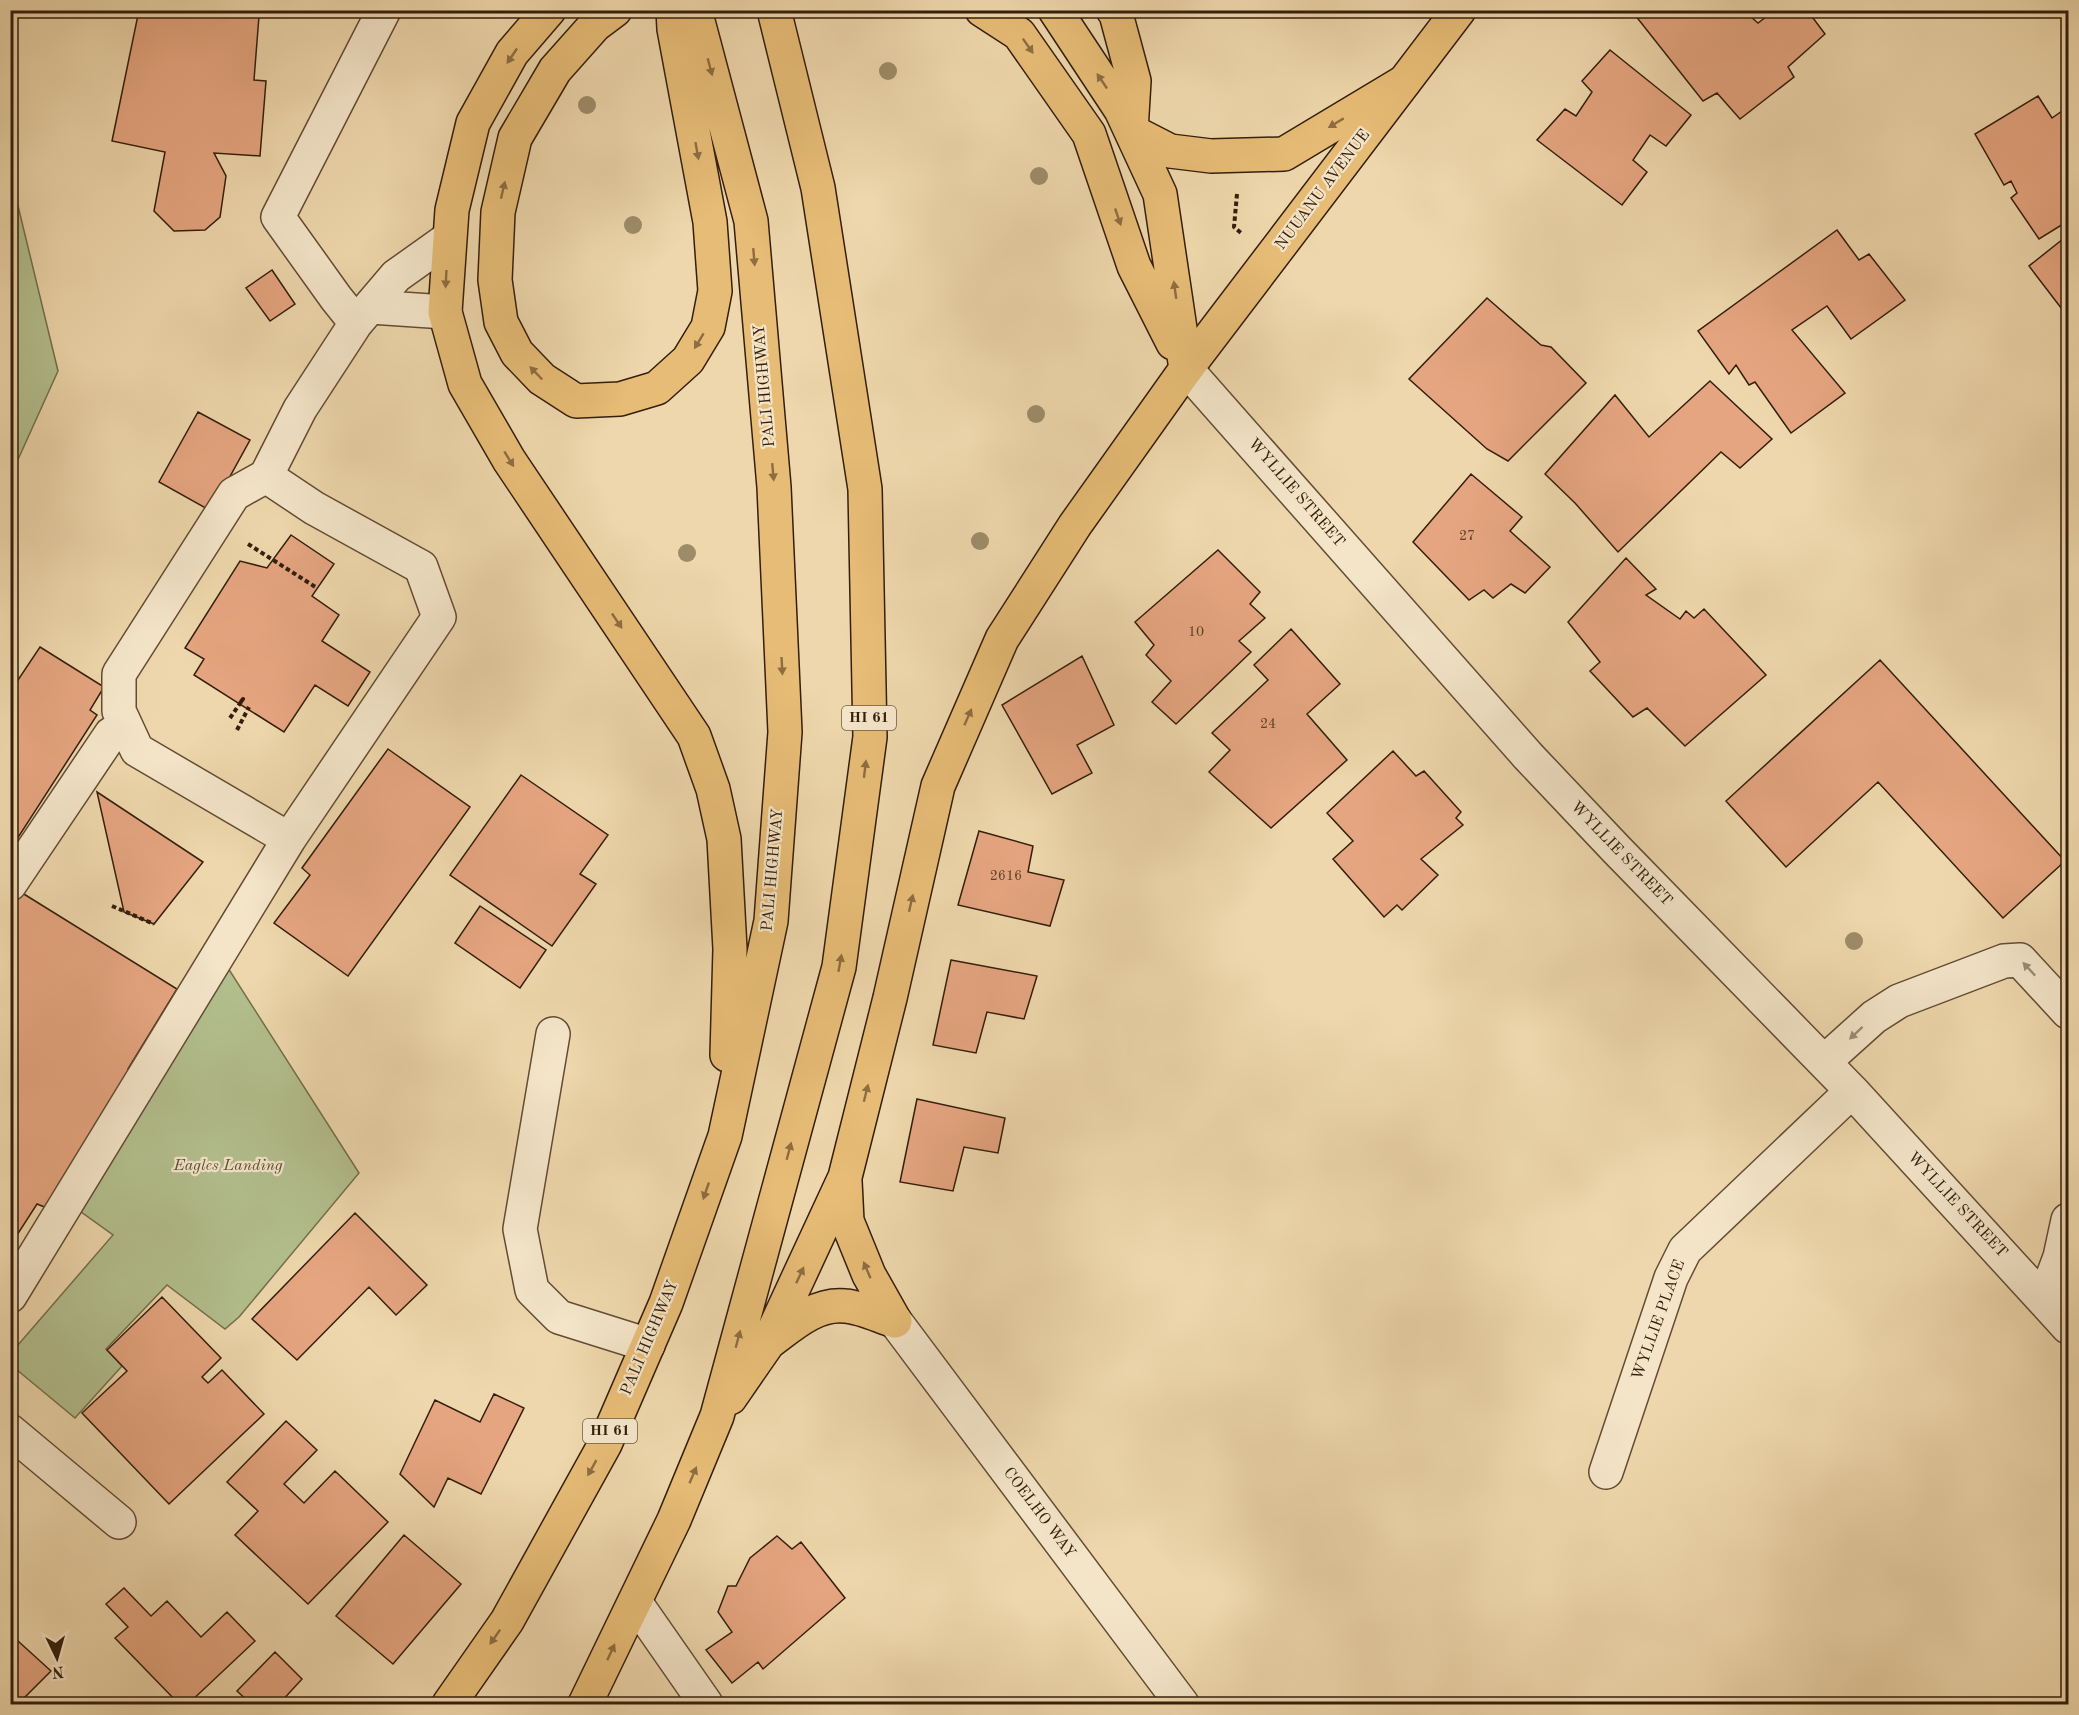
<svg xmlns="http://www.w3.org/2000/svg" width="2079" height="1715" viewBox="0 0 2079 1715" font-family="'Old Standard TT',serif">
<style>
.green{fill:#b3bf8e;stroke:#746e4d;stroke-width:1.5}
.building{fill:#e5a580;stroke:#341e0c;stroke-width:1.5}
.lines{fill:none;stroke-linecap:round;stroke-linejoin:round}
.minor-casing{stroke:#624c34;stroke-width:36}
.major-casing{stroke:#341e0c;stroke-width:36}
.highway-casing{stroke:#341e0c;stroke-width:36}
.path{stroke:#341e0c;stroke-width:4;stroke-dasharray:4.5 3;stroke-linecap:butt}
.minor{stroke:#f4e5c9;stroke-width:33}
.major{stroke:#e7bc76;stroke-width:33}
.highway{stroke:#e7bc76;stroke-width:33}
.tree{fill:#9d8c69}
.oneway{fill:#8e6d41}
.oneway2{fill:#9e8b74}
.labels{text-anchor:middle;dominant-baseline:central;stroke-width:4.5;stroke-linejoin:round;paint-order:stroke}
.number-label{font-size:14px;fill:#604029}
.shield{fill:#f4e5c9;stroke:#6e5a45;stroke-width:1.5}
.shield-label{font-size:15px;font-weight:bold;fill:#341e0c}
.street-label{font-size:16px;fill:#341e0c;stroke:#f4e5c9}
.park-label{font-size:16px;font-style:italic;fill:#5a4e33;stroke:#f4e5c9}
</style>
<rect width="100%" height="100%" fill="#eed7ac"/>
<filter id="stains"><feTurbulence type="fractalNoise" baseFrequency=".00333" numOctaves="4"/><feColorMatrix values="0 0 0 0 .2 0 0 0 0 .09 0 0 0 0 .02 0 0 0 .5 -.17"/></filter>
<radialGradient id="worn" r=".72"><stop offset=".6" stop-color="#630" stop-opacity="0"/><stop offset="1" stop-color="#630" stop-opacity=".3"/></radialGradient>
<path class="green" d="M11 177 58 371 11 475H10Z
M228 968 359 1173 239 1317 225 1329 167 1285 106 1349 122 1366 75 1418 11 1365V1353L113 1235 77 1209Z"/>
<path class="building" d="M139 10H211L259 16 254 80 266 81 260 156 214 153 226 176 220 217 205 230 174 231 154 211 165 152 112 141Z
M1631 10H1743L1758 23 1775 10H1807L1825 34 1788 67 1794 77 1740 119 1717 93 1703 101Z
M1610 50 1691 115 1666 146 1650 135 1633 160 1647 172 1622 205 1537 140 1565 109 1576 116 1592 92 1582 81Z
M2038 96 2052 118 2062 111 2066 118 2068 117V221L2039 239 2011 198 2017 193 2011 181 2004 185 1975 134Z
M1837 230 1859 260 1869 254 1905 300 1851 339 1827 306 1792 330 1845 393 1791 433 1755 382 1749 385 1736 365 1729 374 1698 331Z
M2068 235V317L2029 266Z
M272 270 295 304 270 321 246 288Z
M1487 298 1541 345 1551 347 1586 383 1508 461 1487 449 1409 379Z
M1710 381 1772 439 1740 468 1721 452 1618 552 1575 503 1545 474 1615 395 1649 437Z
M198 412 250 440 211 511 159 482Z
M1471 474 1522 517 1510 531 1550 567 1525 593 1511 584 1493 598 1484 590 1469 600 1413 542Z
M291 535 334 564 312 596 339 615 322 641 370 672 348 706 315 685 284 732 194 675 204 659 185 648 240 561 267 568Z
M1218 550 1260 592 1250 604 1265 618 1239 641 1251 652 1176 724 1152 702 1171 681 1146 655 1154 645 1135 622Z
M1626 558 1656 589 1646 595 1680 619 1686 611 1694 618 1704 609 1766 675 1685 746 1647 708 1633 717 1590 671 1600 662 1568 622Z
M1291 629 1340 684 1307 714 1347 760 1271 828 1209 772 1230 750 1212 733 1268 680 1254 665Z
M40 647 104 687 90 710 97 715 10 850V692Z
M1082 656 1114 725 1077 745 1092 773 1052 794 1002 705Z
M1880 660 2065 861 2003 918 1878 782 1786 867 1726 801Z
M388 749 470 807 348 976 274 923 310 875 302 868Z
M1393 751 1416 776 1424 771 1461 812 1456 818 1463 825 1421 859 1438 875 1402 910 1397 905 1384 917 1333 859 1353 841 1327 813Z
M521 775 608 835 580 874 596 884 552 946 450 875Z
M97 792 203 862 154 924 124 912Z
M979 831 1033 846 1028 872 1064 880 1050 926 958 905Z
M19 891 177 989 128 1069 134 1076 47 1208 37 1204 10 1246V904Z
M480 906 546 950 520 988 455 943Z
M951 960 1037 976 1024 1019 987 1012 976 1053 933 1045Z
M917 1099 1005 1118 998 1153 964 1147 953 1191 900 1182Z
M355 1213 427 1285 396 1315 369 1287 297 1360 252 1319Z
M162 1297 221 1358 202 1377 208 1383 222 1370 264 1414 169 1504 82 1413 127 1371 107 1350Z
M494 1394 524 1408 481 1494 448 1478 434 1507 400 1474 435 1400 480 1422Z
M286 1421 317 1450 284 1484 304 1503 335 1471 388 1522 308 1604 235 1535 258 1511 227 1482Z
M404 1535 461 1584 393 1664 336 1616Z
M777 1536 792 1549 801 1542 845 1598 763 1669 758 1662 732 1683 706 1650 732 1632 718 1612 728 1586H736L750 1558Z
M124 1588 151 1616 167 1601 201 1637 227 1612 255 1641 188 1704H179L115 1638 128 1627 106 1604Z
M18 1641 51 1671 18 1704H10V1649Z
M275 1652 302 1679 279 1704H251L237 1691Z"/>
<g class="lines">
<g class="minor-casing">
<path id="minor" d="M384 10 278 217 336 298 356 323 396 276 448 239
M371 307 445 312
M1186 369 1528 756 1617 850 1852 1091 2068 1327
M266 476 234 494 119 674V711L137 750 289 839 439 617 421 567 314 508 266 476 300 409 356 323
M10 884 111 734 126 726
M553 1034 520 1229 532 1290 559 1317 648 1345
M1824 1062 1874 1017 1899 1001 2004 961 2020 960 2068 1012
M10 1296 289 839
M2044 1300 2060 1257 2068 1220
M895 1321 1182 1704
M10 1431 119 1522
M1606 1472 1671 1278 1685 1250 1852 1091
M635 1602 706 1704"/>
</g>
<g class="major-casing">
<path id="major" d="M1186 369 1459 10"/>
</g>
<g class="highway-casing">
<path id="highway" d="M549 10 512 53 473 123 452 210 445 312 465 384 509 460 694 736 713 789 724 839 730 949 727 1055
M615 10 595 25 555 70 515 138 498 212 495 280 501 322 517 353 542 379 576 401 620 399 657 388 688 360 708 327 715 291 710 222 674 29 673 10
M982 10 1019 34 1089 134 1134 266 1173 343
M1113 10 1116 14 1134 81 1131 131
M1131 131 1170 151 1211 156 1284 154 1404 82
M845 1181 847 1221 869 1275 895 1321
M769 1342C791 1326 815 1303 845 1306 861 1307 879 1316 895 1321
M730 1398 768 1343 845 1177 890 998 938 786 1002 639 1075 525 1186 369 1160 194 1121 110 1055 10
M449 1704 507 1621 605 1444 666 1303 725 1136 771 921 785 732 774 487 751 221 695 10
M585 1704 674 1520 717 1416 839 967 870 737 865 489 818 188 774 10"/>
</g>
<path class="path" d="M1237 194 1234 227 1241 233
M248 544 317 588
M230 718 243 699 240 703
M237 730 249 707
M112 906 154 924"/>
<use href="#minor" class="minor"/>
<use href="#major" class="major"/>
<use href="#highway" class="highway"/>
</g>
<g class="tree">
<circle cx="888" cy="71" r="9"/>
<circle cx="587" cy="105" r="9"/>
<circle cx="1039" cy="176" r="9"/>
<circle cx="633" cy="225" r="9"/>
<circle cx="1036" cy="414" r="9"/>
<circle cx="980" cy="541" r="9"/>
<circle cx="687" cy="553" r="9"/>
<circle cx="1854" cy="941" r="9"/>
</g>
<defs><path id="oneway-solid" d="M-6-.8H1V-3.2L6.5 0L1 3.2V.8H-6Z" transform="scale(1.5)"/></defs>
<g class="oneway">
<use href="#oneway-solid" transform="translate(1028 46) rotate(55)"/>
<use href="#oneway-solid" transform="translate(512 56) rotate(124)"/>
<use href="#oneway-solid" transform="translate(710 67) rotate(75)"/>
<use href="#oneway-solid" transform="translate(1102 81) rotate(-124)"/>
<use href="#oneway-solid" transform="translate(1336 123) rotate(149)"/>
<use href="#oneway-solid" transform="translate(697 151) rotate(80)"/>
<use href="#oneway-solid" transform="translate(503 190) rotate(-77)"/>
<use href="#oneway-solid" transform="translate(1118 217) rotate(71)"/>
<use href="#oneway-solid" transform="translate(754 257) rotate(85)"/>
<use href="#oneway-solid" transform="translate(446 279) rotate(93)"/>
<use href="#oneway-solid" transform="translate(1175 290) rotate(-98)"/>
<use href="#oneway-solid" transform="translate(699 341) rotate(121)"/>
<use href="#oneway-solid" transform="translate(536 373) rotate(-134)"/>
<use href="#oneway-solid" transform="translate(509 459) rotate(58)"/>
<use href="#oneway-solid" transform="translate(773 472) rotate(85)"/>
<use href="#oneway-solid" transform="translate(617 621) rotate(56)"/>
<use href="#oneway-solid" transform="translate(782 666) rotate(87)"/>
<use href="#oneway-solid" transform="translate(968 717) rotate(-66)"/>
<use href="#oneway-solid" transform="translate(865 769) rotate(-83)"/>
<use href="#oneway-solid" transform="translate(911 903) rotate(-77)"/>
<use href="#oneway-solid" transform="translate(840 963) rotate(-80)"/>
<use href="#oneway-solid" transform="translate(866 1093) rotate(-76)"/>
<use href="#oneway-solid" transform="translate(789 1151) rotate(-75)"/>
<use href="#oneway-solid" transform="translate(706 1191) rotate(109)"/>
<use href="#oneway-solid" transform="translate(867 1270) rotate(-113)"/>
<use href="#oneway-solid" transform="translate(800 1275) rotate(-65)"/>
<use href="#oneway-solid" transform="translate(738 1339) rotate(-75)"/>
<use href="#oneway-solid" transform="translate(592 1468) rotate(119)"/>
<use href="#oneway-solid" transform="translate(693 1475) rotate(-67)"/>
<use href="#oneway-solid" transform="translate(495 1637) rotate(125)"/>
<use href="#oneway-solid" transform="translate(611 1652) rotate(-65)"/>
</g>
<g class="oneway2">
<use href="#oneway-solid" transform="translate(2029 969) rotate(-133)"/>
<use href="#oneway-solid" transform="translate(1856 1033) rotate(137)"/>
</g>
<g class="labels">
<g class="number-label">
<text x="1467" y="536">27</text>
<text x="1196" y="632">10</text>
<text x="1268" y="724">24</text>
<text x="1006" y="876">2616</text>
</g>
<g class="shield">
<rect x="842" y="706" width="54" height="24" rx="4.5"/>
<rect x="583" y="1419" width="54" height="24" rx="4.5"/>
</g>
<g class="shield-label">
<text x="869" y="718">HI 61</text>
<text x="610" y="1431">HI 61</text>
</g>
<g class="street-label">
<text transform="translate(1323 190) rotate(-53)">NUUANU AVENUE</text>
<text transform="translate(765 386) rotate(-95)">PALI HIGHWAY</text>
<text transform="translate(1296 493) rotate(49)">WYLLIE STREET</text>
<text transform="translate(1621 854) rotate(46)">WYLLIE STREET</text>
<text transform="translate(773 870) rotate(-85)">PALI HIGHWAY</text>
<text transform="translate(1957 1205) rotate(47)">WYLLIE STREET</text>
<text transform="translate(1659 1320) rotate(-70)">WYLLIE PLACE</text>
<text transform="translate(650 1338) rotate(-67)">PALI HIGHWAY</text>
<text transform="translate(1039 1513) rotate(53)">COELHO WAY</text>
</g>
<g class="park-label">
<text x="228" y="1166">Eagles Landing</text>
</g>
</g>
<rect width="2079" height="1715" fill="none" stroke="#eed7ac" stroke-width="36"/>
<rect x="12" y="12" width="2055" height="1691" fill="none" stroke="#341e0c" stroke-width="3"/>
<rect x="18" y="18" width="2043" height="1679" fill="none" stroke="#341e0c" stroke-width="1.5"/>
<g transform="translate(57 1658) rotate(175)" stroke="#f4e5c9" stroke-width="4.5" paint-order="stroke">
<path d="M0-4.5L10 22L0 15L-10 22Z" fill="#341e0c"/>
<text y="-9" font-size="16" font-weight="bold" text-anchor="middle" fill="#341e0c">N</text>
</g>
<rect width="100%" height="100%" filter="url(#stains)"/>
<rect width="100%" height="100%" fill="url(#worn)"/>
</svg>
